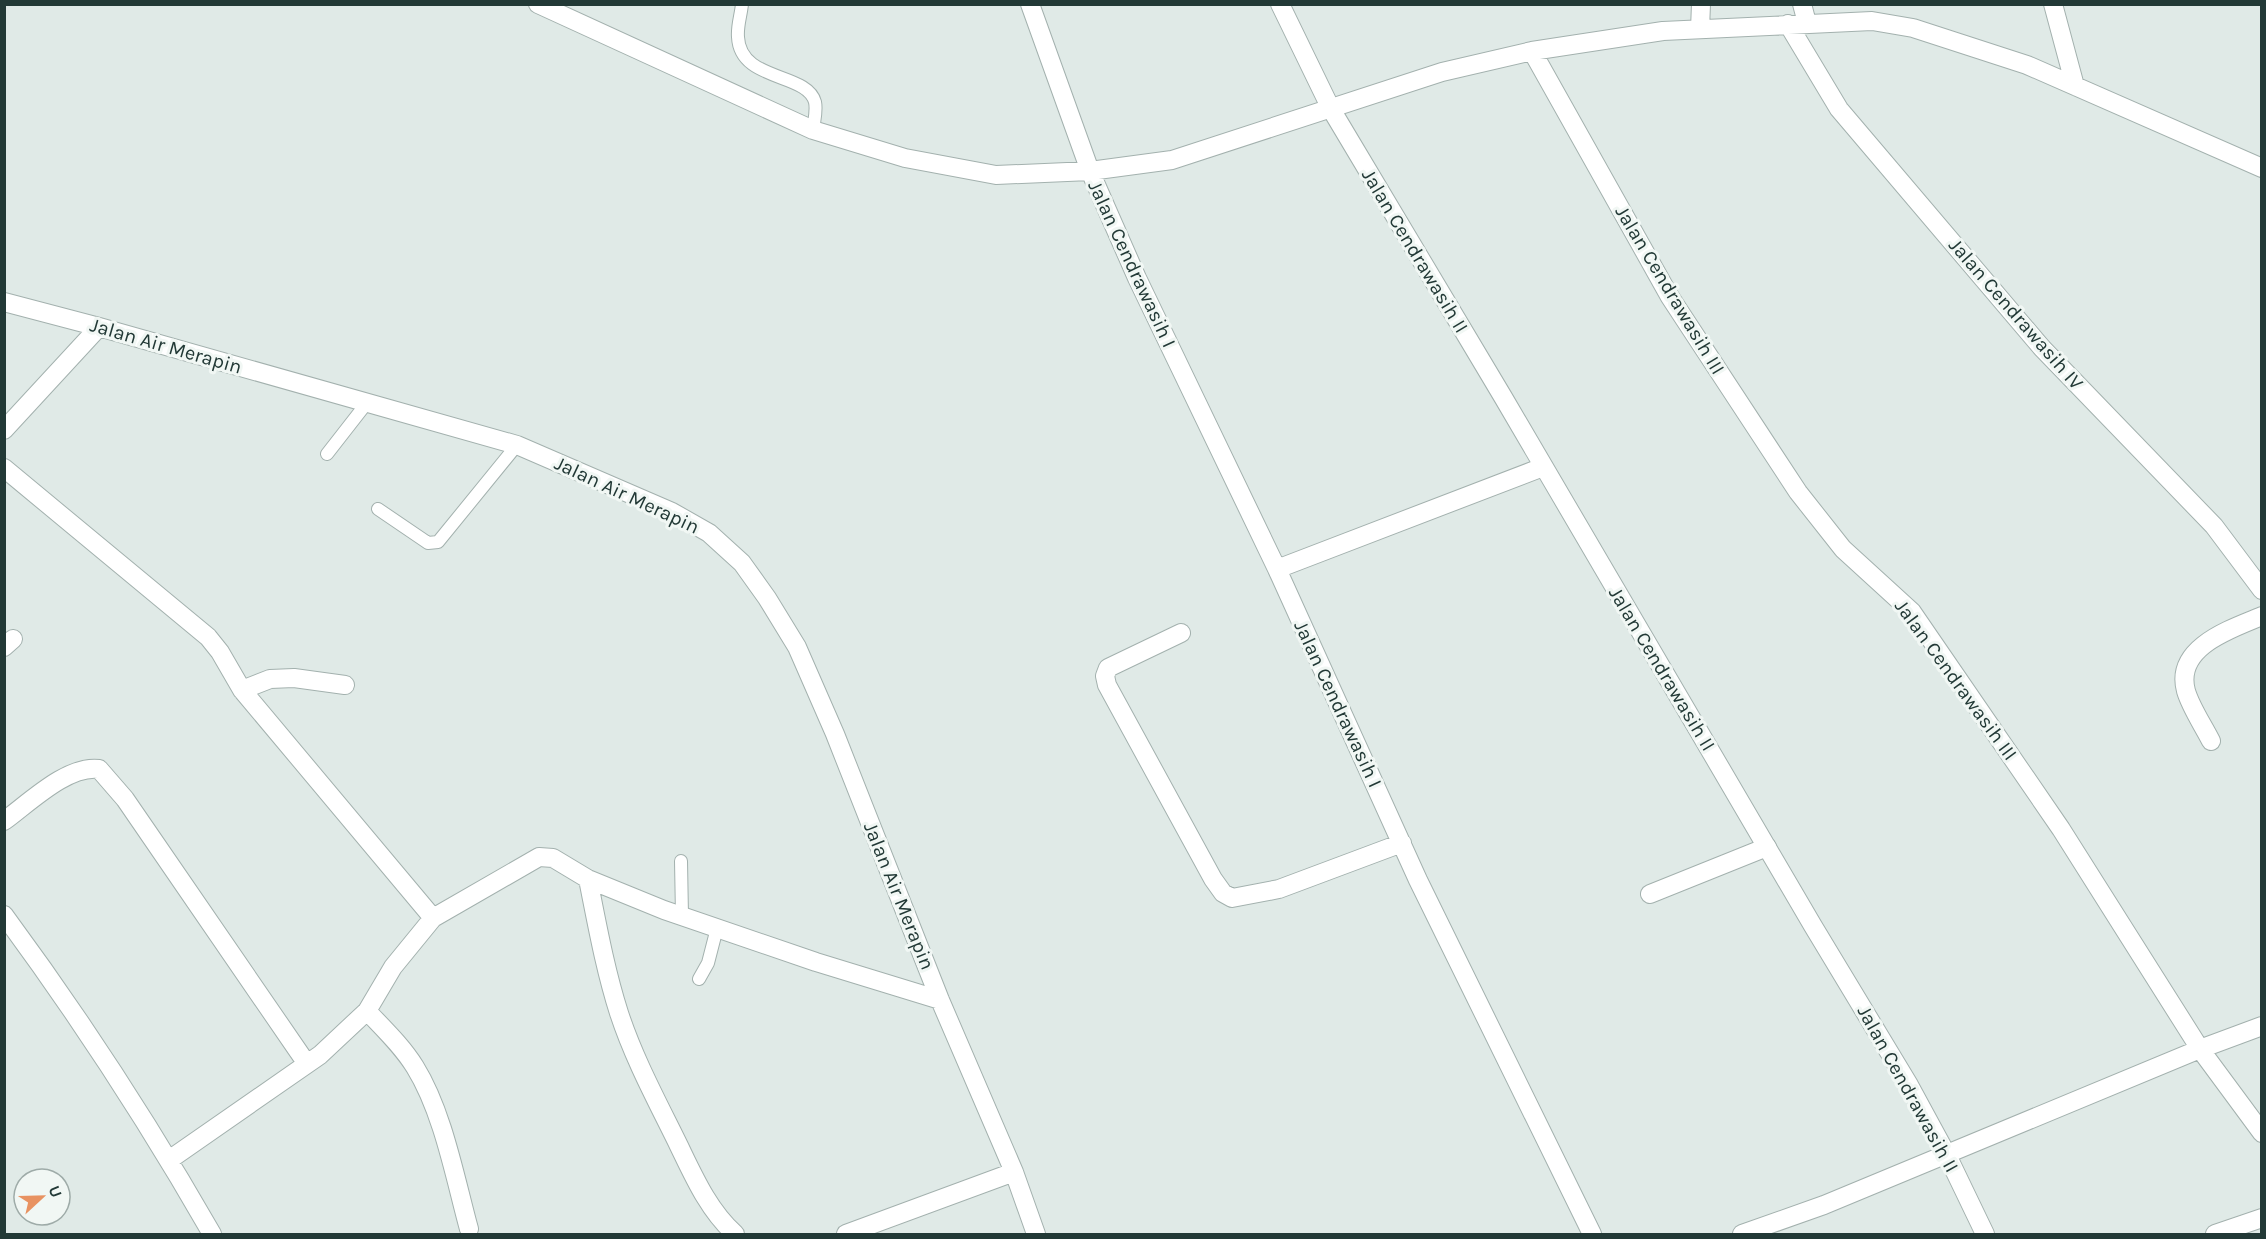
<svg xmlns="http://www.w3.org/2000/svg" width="2266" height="1239" viewBox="0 0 2266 1239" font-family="Karla,sans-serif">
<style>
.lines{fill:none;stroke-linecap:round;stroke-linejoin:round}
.service-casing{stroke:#a3b1ae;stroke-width:14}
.minor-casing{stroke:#a3b1ae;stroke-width:20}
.tertiary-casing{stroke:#a3b1ae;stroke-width:20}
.service{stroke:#fff;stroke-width:12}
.minor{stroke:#fff;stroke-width:18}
.tertiary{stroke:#fff;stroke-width:18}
.labels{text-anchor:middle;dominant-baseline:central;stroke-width:6;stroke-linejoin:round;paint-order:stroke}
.street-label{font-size:20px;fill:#223936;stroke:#f1f7f4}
</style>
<rect width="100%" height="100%" fill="#e0eae7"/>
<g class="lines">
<g class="service-casing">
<path id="service" d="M742 4C741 15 737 26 738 37 740 82 807 72 815 102 817 111 814 121 813 130
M327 454 366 404
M378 509 428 543 438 542 517 445
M681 861 682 916
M699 979 708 963 717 928"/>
</g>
<g class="minor-casing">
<path id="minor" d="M538 4 813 130 905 158 996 175 1090 171 1172 160 1442 72 1532 51 1663 31 1872 21 1913 28 2027 65 2262 168
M1030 4 1090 171 1137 278 1277 569 1418 880 1592 1234
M1802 4 1807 23
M2053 4 2075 86
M1788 24 1839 109 2042 348 2214 526 2262 590
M1700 29 1701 4
M1532 51 1670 297 1798 492 1843 549 1912 612 2061 829 2200 1049 2262 1133
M4 302 99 327 517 445 672 512 709 533 742 563 767 598 797 647 835 734 940 1000 1014 1172 1036 1234
M4 430 99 327
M4 468 208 637 220 652 242 690 433 918
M1277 569 1543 467
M1181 633 1108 668 1105 676 1107 685 1213 879 1223 893 1232 898 1279 889 1402 843
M4 647 13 639
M242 690 270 679 294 678 345 685
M2211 741C2203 725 2191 708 2186 691 2174 647 2231 629 2262 616
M4 821C29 803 67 765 99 769L125 799 307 1064
M588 879C597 924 605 969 619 1013 634 1059 658 1103 679 1146 694 1177 709 1211 735 1234
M1650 894 1767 847
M4 915C80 1018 149 1124 212 1234
M367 1011C384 1029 402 1046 415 1067 443 1112 455 1178 469 1229
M169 1160 320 1055 367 1011 393 967 433 918 539 857 553 858 588 879 664 910 816 962 940 1000
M846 1234 1014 1172
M1742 1234 1824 1205 2200 1049 2262 1026
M2215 1234 2262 1218"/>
</g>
<g class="tertiary-casing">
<path id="tertiary" d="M1280 4 1331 109 1503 397 1813 926 1909 1085 1947 1155 1985 1234"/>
</g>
<use href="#service" class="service"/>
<use href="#minor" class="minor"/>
<use href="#tertiary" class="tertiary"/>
</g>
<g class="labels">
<g class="street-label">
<text transform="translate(1415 251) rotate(59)">Jalan Cendrawasih II</text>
<text transform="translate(1132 264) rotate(65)">Jalan Cendrawasih I</text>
<text transform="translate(1670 290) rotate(59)">Jalan Cendrawasih III</text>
<text transform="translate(2016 314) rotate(49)">Jalan Cendrawasih IV</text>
<text transform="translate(166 346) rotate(16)">Jalan Air Merapin</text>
<text transform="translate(627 495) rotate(25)">Jalan Air Merapin</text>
<text transform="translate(1662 669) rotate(59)">Jalan Cendrawasih II</text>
<text transform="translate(1956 680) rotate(54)">Jalan Cendrawasih III</text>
<text transform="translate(1338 704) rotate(65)">Jalan Cendrawasih I</text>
<text transform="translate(899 896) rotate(68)">Jalan Air Merapin</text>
<text transform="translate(1908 1089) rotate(61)">Jalan Cendrawasih II</text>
</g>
</g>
<rect width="2266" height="1239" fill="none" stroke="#223936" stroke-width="12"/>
<g transform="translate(42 1197) rotate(68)"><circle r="28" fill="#f1f7f4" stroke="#9eaba8" stroke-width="1.5"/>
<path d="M0-4.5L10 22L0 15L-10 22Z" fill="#e89261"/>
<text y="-9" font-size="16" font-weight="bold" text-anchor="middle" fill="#223936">U</text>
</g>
</svg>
